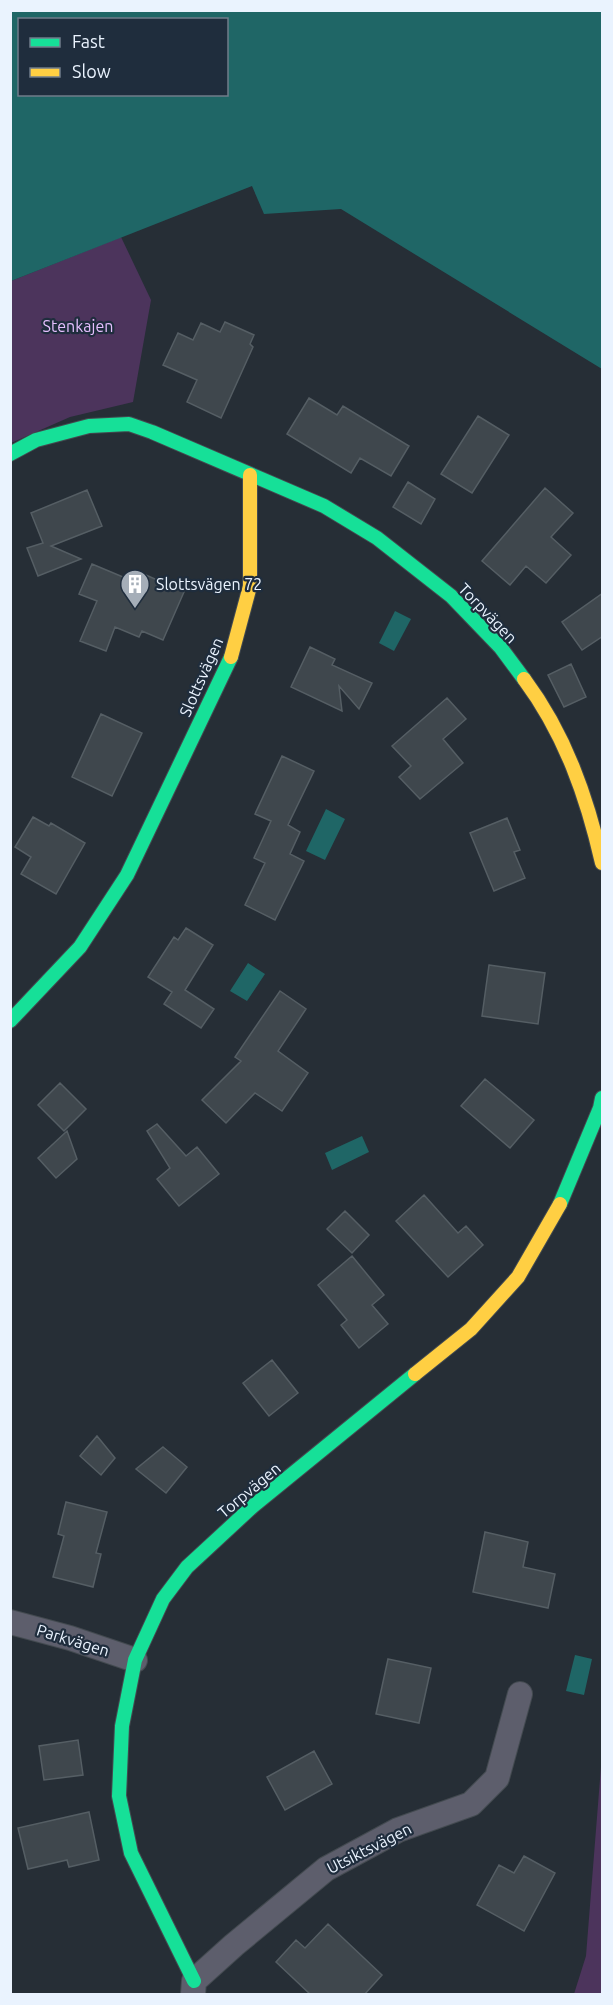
<svg xmlns="http://www.w3.org/2000/svg" width="613" height="2005" viewBox="0 0 613 2005" font-family="Ubuntu,sans-serif">
<style>
.green{fill:#4c345c}
.water{fill:#1f6666;fill-rule:evenodd}
.building{fill:#3f474d;stroke:#555e64;stroke-width:1.5}
.lines{fill:none;stroke-linecap:round;stroke-linejoin:round}
.street-casing{stroke:#434a50;stroke-width:26}
.fast-casing{stroke:#434a50;stroke-width:16}
.slow-casing{stroke:#434a50;stroke-width:16}
.street{stroke:#5d5e6c;stroke-width:24}
.fast{stroke:#16e098;stroke-width:14}
.slow{stroke:#ffcf43;stroke-width:14}
.labels{text-anchor:middle;dominant-baseline:central;stroke-width:4.5;stroke-linejoin:round;paint-order:stroke}
.park-label{font-size:16px;fill:#e6bfff;stroke:#1f2d3d}
.poi-label{font-size:16px;fill:#eaf3fe;stroke:#1f2d3d;text-anchor:start}
.street-label{font-size:16px;fill:#eaf3fe;stroke:#1f2d3d}
</style>
<rect width="100%" height="100%" fill="#262e36"/>
<path class="green" d="M121 237 151 300 133 402 70 417 11 443V281Z
M602 1754V1994H574L586 1956Z"/>
<path class="water" d="M11 10 602 11V369L341 209 264 214 252 186 11 281ZM20 20H226V94H20Z
M395 611 411 619 394 651 379 643Z
M326 809 345 819 325 860 306 851Z
M248 963 265 974 247 1001 230 991Z
M362 1136 369 1152 332 1170 325 1153Z
M575 1655 592 1659 584 1695 566 1691Z"/>
<path class="building" d="M225 322 254 335 250 344 253 347 221 418 187 402 197 380 163 365 178 333 193 340 201 323 220 332Z
M309 398 337 415 343 406 409 446 391 476 360 458 351 473 287 434Z
M478 416 509 435 472 493 441 474Z
M408 482 435 499 421 524 393 507Z
M545 488 573 513 551 537 571 555 546 583 526 566 510 585 482 561Z
M87 490 102 526 51 546 81 559 38 576 27 548 43 543 31 513Z
M92 564 142 585 146 575 184 592 163 640 142 631 139 637 115 627 106 651 80 641 97 601 79 594Z
M603 593V636L582 650 562 622Z
M310 647 335 659 332 665 372 683 359 709 339 686 342 711 291 687Z
M571 664 586 697 564 707 548 675Z
M447 698 466 719 443 739 463 763 420 799 399 777 411 766 392 746Z
M101 714 142 733 112 796 72 777Z
M282 756 314 771 288 825 300 832 290 854 304 861 275 920 245 905 265 863 254 858 271 821 255 814Z
M33 817 49 826 51 823 85 843 56 894 21 874 31 857 15 847Z
M507 818 520 850 514 852 525 878 494 891 470 833Z
M186 928 213 945 185 990 214 1009 201 1028 164 1004 172 992 148 977 174 937 178 940Z
M489 965 545 973 538 1024 482 1016Z
M280 991 306 1009 278 1051 308 1073 282 1111 255 1093 226 1123 202 1100 241 1061 235 1057Z
M485 1079 534 1120 510 1148 461 1106Z
M60 1083 86 1109 64 1131 38 1105Z
M157 1124 186 1156 197 1147 219 1174 179 1206 157 1179 170 1168 147 1131Z
M67 1131 77 1159 56 1178 38 1158Z
M424 1195 458 1233 466 1226 483 1245 448 1277 396 1221Z
M345 1211 369 1235 352 1253 327 1229Z
M352 1256 384 1295 372 1305 388 1324 359 1348 341 1325 347 1320 318 1285Z
M272 1360 298 1393 269 1416 243 1383Z
M97 1436 115 1458 101 1475 80 1456Z
M163 1447 187 1467 166 1493 136 1469Z
M66 1502 107 1512 96 1553 101 1554 93 1587 53 1577 64 1536 58 1534Z
M485 1532 528 1542 523 1567 555 1574 548 1608 473 1592Z
M388 1659 431 1668 419 1723 376 1714Z
M78 1740 83 1775 44 1780 39 1746Z
M314 1751 332 1784 285 1810 267 1777Z
M89 1812 99 1860 69 1867 67 1860 28 1869 18 1828Z
M524 1856 555 1873 524 1931 477 1905 499 1865 514 1873Z
M328 1924 382 1975 364 1995H311L276 1962 296 1940 305 1948Z"/>
<g class="lines">
<g class="street-casing">
<path id="street" d="M10 1622 70 1638 135 1660
M193 1994 194 1981 234 1945 326 1869 398 1830 471 1804 497 1778 520 1694"/>
</g>
<g class="fast-casing">
<path id="fast" d="M10 454 36 440 89 426 129 424 152 432 324 506 377 538 451 596 501 648 524 679
M10 1021 80 947 127 875 231 657
M560 1204 600 1108 602 1098
M194 1981 131 1853 119 1796 122 1726 135 1660 163 1599 187 1567 253 1506 415 1374"/>
</g>
<g class="slow-casing">
<path id="slow" d="M231 657 250 586V475
M524 679C565 734 587 797 602 863
M415 1374 471 1329 518 1277 560 1204"/>
</g>
<use href="#street" class="street"/>
<use href="#fast" class="fast"/>
<use href="#slow" class="slow"/>
</g>
<defs>
<g id="building-pin" transform="scale(1.5)"><path d="M0 17L-7.5 6A9.5 9.5 0 1 1 7.5 6Z" fill="#a5aeb8" stroke="#1f2d3d"/><path d="M-4-6H4V6H1V3H-1V6H-4ZM-2.5-4.3h1.7v1.8h-1.7ZM.8-4.3h1.7v1.8H.8ZM-2.5-1h1.7V.8h-1.7ZM.8-1h1.7V.8H.8Z" fill="#fff"/></g>
</defs>
<g fill-rule="evenodd">
<use href="#building-pin" x="135" y="584"/>
</g>
<g class="labels">
<g class="park-label">
<text x="78" y="326">Stenkajen</text>
</g>
<g class="poi-label">
<text x="156" y="584">Slottsvägen 72</text>
</g>
<g class="street-label">
<text transform="translate(488 613) rotate(46)">Torpvägen</text>
<text transform="translate(201 677) rotate(-66)">Slottsvägen</text>
<text transform="translate(249 1490) rotate(-40)">Torpvägen</text>
<text transform="translate(73 1640) rotate(17)">Parkvägen</text>
<text transform="translate(369 1848) rotate(-27)">Utsiktsvägen</text>
</g>
</g>
<rect width="613" height="2005" fill="none" stroke="#eaf3fe" stroke-width="24"/>
<rect x="18" y="18" width="210" height="78" fill="#1f2d3d" stroke="#707c8a" stroke-width="1.5"/>
<rect x="30" y="38" width="30" height="9" fill="#16e098" stroke="#707c8a" stroke-width="1.5"/>
<text x="72" y="48" font-size="18" fill="#eaf3fe">Fast</text>
<rect x="30" y="68" width="30" height="9" fill="#ffcf43" stroke="#707c8a" stroke-width="1.5"/>
<text x="72" y="78" font-size="18" fill="#eaf3fe">Slow</text>
</svg>
